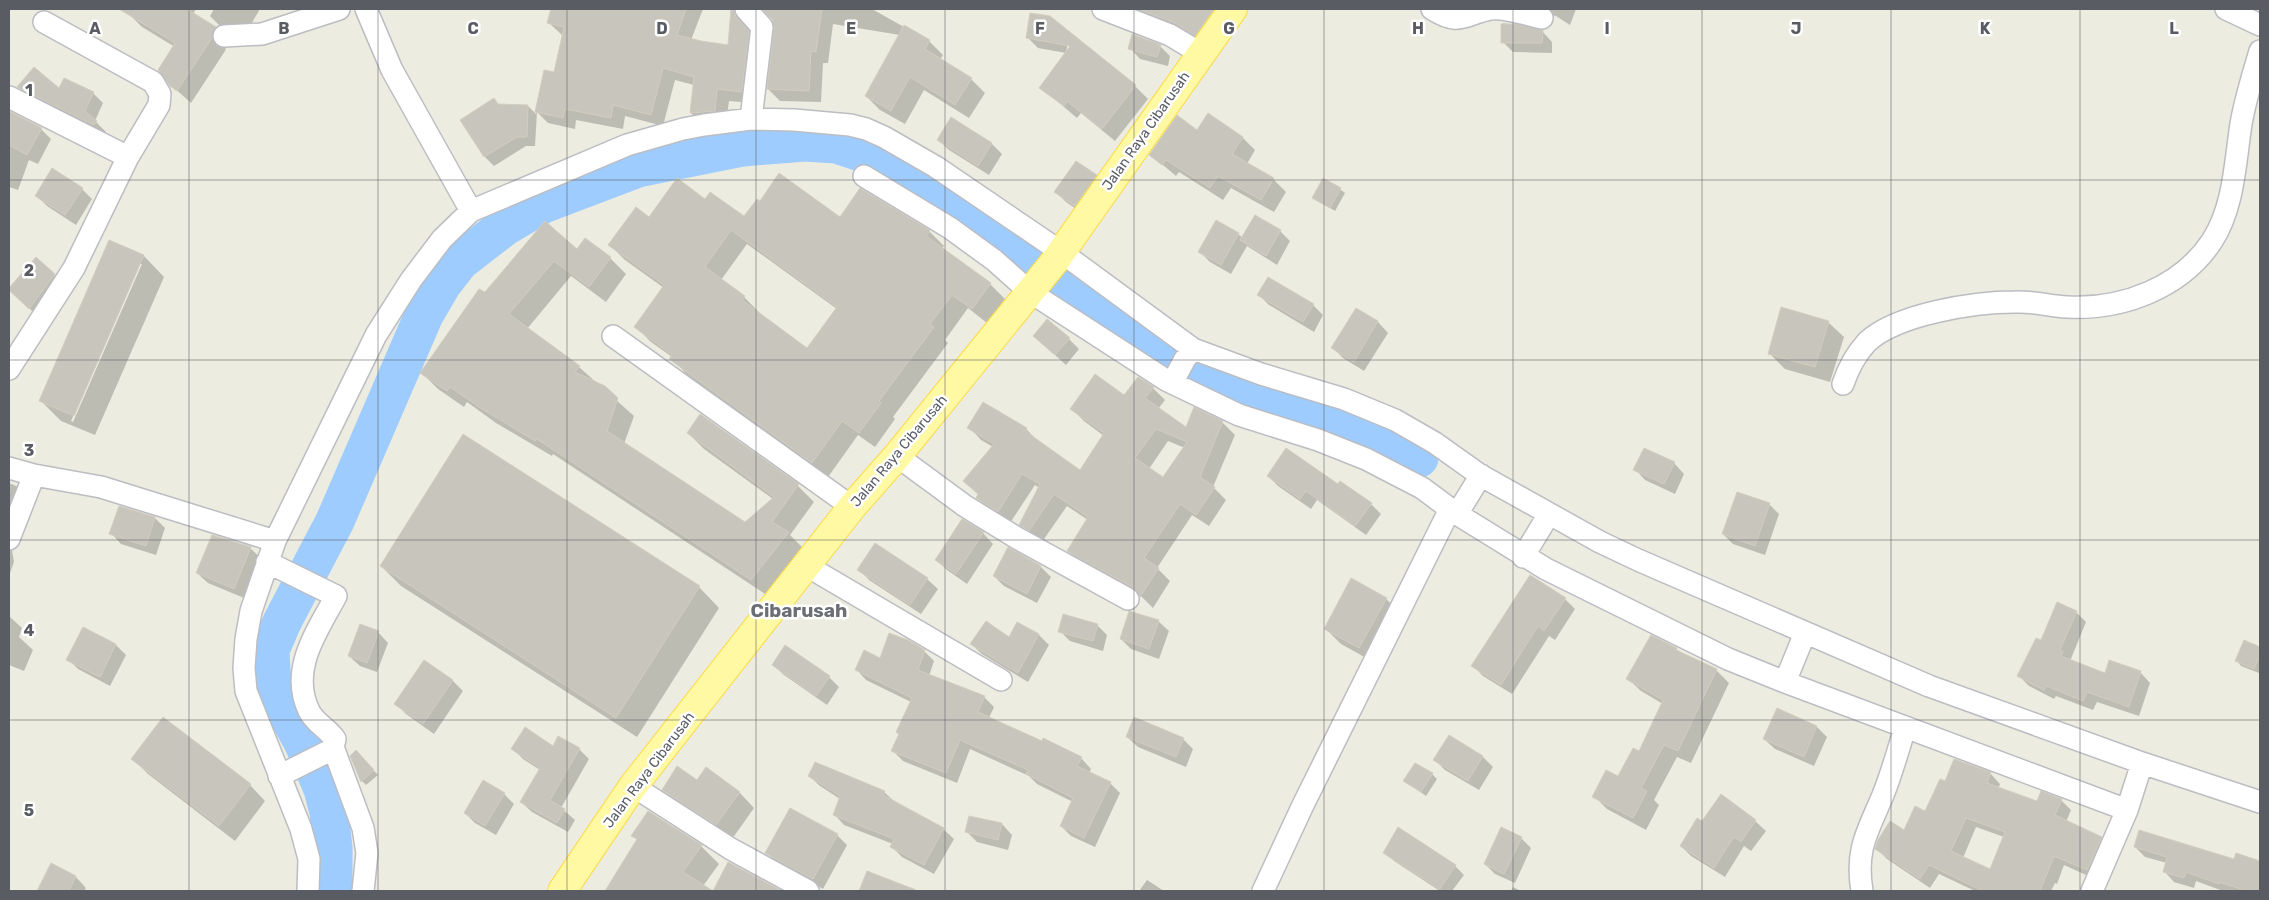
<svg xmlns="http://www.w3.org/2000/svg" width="2269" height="900" viewBox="0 0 2269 900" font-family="Rubik,sans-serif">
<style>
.shadow{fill:#0003;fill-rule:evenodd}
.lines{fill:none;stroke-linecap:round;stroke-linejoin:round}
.river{stroke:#9eccff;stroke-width:39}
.building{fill:#c8c5bd;stroke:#d2cebe;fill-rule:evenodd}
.street-casing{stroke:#bbbdc3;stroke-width:24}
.primary-casing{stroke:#fcdb4a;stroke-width:30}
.street{stroke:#fff;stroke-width:21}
.primary{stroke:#fff9a3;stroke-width:28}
.grid{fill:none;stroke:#595c63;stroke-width:1;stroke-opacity:0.55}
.labels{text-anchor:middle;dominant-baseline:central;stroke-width:5;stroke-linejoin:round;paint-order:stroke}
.street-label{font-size:14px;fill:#595c63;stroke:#fff}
.district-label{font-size:19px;font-weight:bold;fill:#6a6e75;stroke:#fff}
.grid-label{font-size:16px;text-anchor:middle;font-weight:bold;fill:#595c63;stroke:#fff;stroke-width:5;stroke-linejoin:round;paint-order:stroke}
</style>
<rect width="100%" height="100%" fill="#edece0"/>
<path class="shadow" d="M132 9H196L193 14 215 28 228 41 225 51 191 103 171 85 175 47 142 27 129 14Z
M214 9H260L243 38 225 31 210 16Z
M552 9H703L691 40 729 46 732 10 727 9H755L746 17 745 24 760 44 753 103 729 101 726 123 703 125 691 113 694 85 675 80 663 126 625 116 623 129 576 120 575 129 548 123 537 112 535 146H526L494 166 485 157 461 120 494 99 499 105 528 106 536 114 545 71 555 73 563 36 549 23Z
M763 9H872L929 41 943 55 940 60 971 79 985 93 969 118 924 90 905 124 880 110 866 96 900 35 833 24 828 63H823L821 102 780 101 768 89 775 23Z
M1126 9H1233L1206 45Z
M1524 9H1576L1570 25 1556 16Z
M1503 23 1542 31 1552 42V53L1513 52 1503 42Z
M1069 36 1066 53 1038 48 1027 37Z
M1076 39 1135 86 1148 99 1115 141 1081 113 1077 118 1044 90Z
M1160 46 1170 56 1168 66 1140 59 1130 48Z
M19 87 93 93 103 103 95 121 106 132 104 134 29 97Z
M10 113 41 129 51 139 38 164 29 160 18 190 9 187Z
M952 118 992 144 1002 154 989 175 949 150 938 140Z
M1197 132 1243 138 1255 150 1247 164 1273 179 1286 192 1274 212 1231 188 1223 200 1179 172 1176 176 1151 155Z
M1096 176 1106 186 1085 215 1066 202 1056 192Z
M82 189 92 199 76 225 47 206 37 196Z
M1340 189 1345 193 1335 211 1314 198Z
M706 201 744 218 840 219 929 231 944 246 942 249 990 284 1005 299 987 323 968 308 945 340 948 343 893 417 895 419 875 447 858 435 828 477 686 374 672 357 651 342 636 327 664 288 625 260 610 245 649 219ZM747 244 837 309 807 350 758 313 759 312 744 297 721 280Z
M545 223 577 251 610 258 626 274 606 302 571 276 527 329 579 367 634 416 624 444 745 523 773 499 704 449 688 433 701 416 798 486 814 502 790 535 804 549 768 596 553 454 552 456 496 423 467 402 464 407 438 389 422 373Z
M1280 231 1290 241 1277 265 1247 246 1231 274 1210 262 1200 252 1238 234 1243 238Z
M110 242 144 256 164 277 95 435 61 421 41 401ZM139 264H142L73 422 71 421Z
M36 259 65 285 40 318 20 300Z
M1259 295 1313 305 1323 315 1314 332 1269 305Z
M1356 309 1378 322 1388 333 1364 371 1343 358 1333 348Z
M1828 322 1844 337 1830 382 1785 369 1769 353Z
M1034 336 1069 339 1079 349 1066 365Z
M1153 388 1165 400 1158 409 1187 429 1222 422 1235 435 1213 487 1226 500 1209 526 1192 515 1157 568 1170 581 1153 608 1142 597 1080 563 1068 551 1088 520 1067 506 1042 542 1033 537 1021 524 1039 488 1035 485 1010 523 990 510 977 498 979 495 964 481 993 447 981 440 969 427 1026 429 1038 441 1081 472 1104 436 1084 421 1072 409ZM1168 441 1185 448 1164 478 1149 469Z
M1674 463 1684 474 1675 494 1645 480 1635 469Z
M1268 476 1338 486 1371 504 1381 514 1366 535 1317 500 1311 509 1278 486Z
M9 483 16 486 32 501 12 550 14 562 9 576Z
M1769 504 1779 514 1765 555 1733 544 1723 534Z
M155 518 165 528 156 555 121 544 111 533Z
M962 520 983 533 993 544 967 584 947 570 936 560Z
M250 548 261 558 244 598 208 583 197 573Z
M1008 549 1041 567 1051 577 1037 603 1004 586 994 576Z
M381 566 699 587 719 608 637 737 401 586Z
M859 569 927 579 938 589 921 614 869 580Z
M1386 599 1402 614 1375 663 1341 644 1326 629Z
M1565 599 1575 609 1555 640 1549 636 1512 694 1483 676 1473 666Z
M2076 612 2086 622 2070 661 2106 675 2140 672 2150 683 2139 716 2097 702 2093 710 2056 696 2054 699 2029 686 2019 676 2042 642Z
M9 616 22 628 19 637 33 650 24 671 9 665Z
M1158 621 1169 631 1159 659 1131 649 1121 639Z
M1018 624 1039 635 1049 645 1028 682 982 654 971 644 1009 639Z
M1097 625 1107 635 1103 651 1070 641 1060 631Z
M83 629 116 645 126 655 110 686 78 669 68 659Z
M378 632 388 643 377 672 360 666 349 656Z
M2245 642 2260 648 2259 673 2241 666 2237 661Z
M1676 649 1681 653 1716 670 1729 683 1691 763 1677 757 1654 800 1659 805 1646 830 1607 809 1594 796 1618 777 1639 753 1663 704 1641 691 1628 679Z
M924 651 934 661 929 676 984 697 994 707 989 718 1081 758 1091 769 1089 773 1110 783 1120 793 1095 847 1071 836 1061 826 1073 802 1037 784 1029 776 970 749 957 783 903 761 893 751 911 702 866 680 856 669 881 660Z
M425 662 453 681 463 691 434 734 406 714 396 704Z
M773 665 829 677 839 687 827 705 784 675Z
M1817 727 1827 737 1814 766 1775 749 1764 739Z
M1127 737 1183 739 1193 749 1186 767 1138 747Z
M553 748 579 749 589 759 561 808 575 820 568 832 532 812 521 802 540 770 523 759 513 749Z
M356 752 378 775 366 785 362 781Z
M1483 757 1493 767 1479 790 1445 770 1435 760Z
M133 759 250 785 265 801 235 841 148 774Z
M1990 773 2000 784 1998 789 2037 803 2061 800 2071 810 2066 822 2101 838 2111 848 2097 880 2064 865 2057 884 2055 883 2051 891H1975L1939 874 1930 888 1887 859 1877 849 1905 832 1926 812 1946 783ZM1976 827 2004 837 1991 871 1963 858Z
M1432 774 1437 779 1426 796 1405 781Z
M809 776 884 792 895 802 943 829 954 839 934 874 902 857 891 846 893 844 844 825 834 814 840 799 820 786Z
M697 782 739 792 754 808 732 839 679 805 664 790Z
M504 794 514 804 496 835 475 823 465 813Z
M1721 796 1755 821 1766 831 1751 851 1744 846 1725 877 1691 856 1681 846 1702 822Z
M970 817 1002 824 1012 835 1008 850 977 842 967 832Z
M1399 829 1455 866 1464 875 1452 891H1440L1394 861 1385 852Z
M837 835 847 845 823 889 777 863 767 853Z
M633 836 701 846 719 864 703 886 712 891H606L638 840Z
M1521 838 1531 848 1515 883 1495 874 1485 864Z
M2135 847 2235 861 2237 855 2260 862V891H2223L2196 881 2194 888 2174 882 2164 871 2167 863 2145 857Z
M728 863 780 891H728L719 882Z
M52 865 76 877 86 888 84 891H38Z
M867 872 916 891H861Z
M1147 880 1164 891H1139Z
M1513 887 1521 891H1511Z"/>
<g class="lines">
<path class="river" d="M333 891V848L329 812 323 789 304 744 274 689 271 673 270 650 282 622 335 521 424 315 442 284 460 261 504 227 543 204 638 168 743 147 805 142 836 144 888 161 917 178 980 228 1072 291 1160 358 1207 382 1341 423 1419 458"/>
</g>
<path class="building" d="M119 9H187L216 27 212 38 177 91 170 86 158 70 175 43Z
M551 9H686L677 35 701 41 728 45 731 9H734L736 17 749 31 742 92 717 89 715 111 690 113 694 77 663 68 651 115 613 105 611 118 565 109 563 118 535 112 544 70 554 72 564 27 547 23Z
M762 9H822L816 52 811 51 809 91 767 89 774 28 772 19Z
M1138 9H1214L1195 36 1175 23Z
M1030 13 1050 16 1136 85 1102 129 1067 101 1064 106 1039 88 1070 46 1026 38Z
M1501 24H1516L1543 30 1542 43H1501Z
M904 25 930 40 925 49 972 78 955 105 910 77 891 111 865 96Z
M1132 34 1161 45 1157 57 1128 49Z
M34 67 59 88 64 78 94 92 85 111 97 121 94 125 17 87Z
M494 98 498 104 528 105 527 137H517L484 157 460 120Z
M9 111 42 128 27 155 9 145Z
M1208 113 1243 137 1232 154 1274 178 1261 200 1218 176 1210 188 1166 160 1162 165 1149 155 1177 115 1197 130Z
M951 117 992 143 978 166 937 140Z
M1076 161 1097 175 1075 206 1054 192Z
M52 168 83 188 65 215 35 196Z
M779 173 840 217 860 188 928 229 930 231 926 236 991 283 972 309 952 295 930 324 934 327 879 401 881 403 859 433 842 421 812 463 669 359 672 355 634 327 664 285 608 245 636 207 649 217 677 178 705 199 710 192 744 216 757 199 760 201ZM731 230 837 307 807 348 742 300 745 296 705 267Z
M1323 178 1341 188 1330 208 1312 198Z
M1255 215 1281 230 1266 256 1240 240Z
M1216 220 1239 233 1221 265 1198 252Z
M545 221 577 249 585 238 611 257 589 287 554 261 509 314 580 366 575 372 605 386 618 398 607 431 745 522 774 497 687 433 700 414 799 484 772 522 789 532 751 580 537 439 535 441 479 407 450 387 447 391 420 373 479 289 485 292Z
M109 240 144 255 74 416 39 401Z
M36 257 55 274 29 309 9 290V288Z
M1268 277 1314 304 1303 322 1257 295Z
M1781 307 1829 321 1815 367 1768 354Z
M1356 308 1378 321 1354 362 1331 348Z
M1047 319 1070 338 1055 355 1033 336Z
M1095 374 1124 395 1138 377 1154 387 1145 398 1186 427 1194 407 1223 421 1200 477 1215 487 1196 515 1180 504 1144 558 1159 568 1140 597 1134 588 1067 551 1088 517 1054 494 1029 531 1019 525 1040 484 1022 474 998 512 976 498 978 494 963 481 994 444 967 428 983 402 1027 428 1025 431 1080 470 1104 433 1070 409ZM1156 429 1187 442 1163 477 1135 458Z
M463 434 700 586 616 718 380 566Z
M1286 448 1338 484 1340 481 1372 503 1355 526 1306 491 1300 499 1267 476Z
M1644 448 1675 462 1664 484 1633 470Z
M1737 492 1770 503 1755 546 1722 534Z
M119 506 155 517 146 546 109 534Z
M962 519 984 532 956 574 935 560Z
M212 535 251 547 234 589 196 573Z
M875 543 928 578 910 605 857 570Z
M1008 547 1041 566 1027 594 993 576Z
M1530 575 1566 598 1544 631 1538 626 1501 685 1471 666Z
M1351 578 1387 598 1359 648 1324 629Z
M2057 602 2077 611 2060 650 2063 652 2061 656 2105 673 2109 660 2141 671 2129 707 2087 692 2083 701 2046 686 2044 690 2017 676 2036 638 2041 640Z
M1129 611 1159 620 1149 649 1120 639Z
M1063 614 1098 624 1093 641 1058 632Z
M986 621 1009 637 1017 622 1039 634 1018 673 970 644Z
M360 624 379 631 367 663 348 656Z
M83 627 116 644 100 677 66 660Z
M889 633 908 640 925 650 918 670 985 696 978 712 1042 741 1043 738 1082 757 1077 766 1111 782 1084 838 1060 826 1073 798 1026 774 1028 770 960 740 946 773 891 751 899 734 896 732 912 698 855 670 864 650 880 658Z
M1651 635 1677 648 1676 650 1717 669 1678 751 1664 745 1641 788 1647 791 1633 818 1592 797 1606 770 1618 776 1633 748 1639 751 1663 700 1626 679Z
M2244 640 2260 647V655L2254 669 2235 661Z
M785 645 830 676 816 696 772 665Z
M424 660 453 680 423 724 394 704Z
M1777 708 1817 726 1804 757 1763 739Z
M163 717 251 784 219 826 131 759Z
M1134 717 1184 738 1176 757 1126 737Z
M525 727 553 746 558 736 580 748 550 800 565 809 557 823 520 802 540 768 511 749Z
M1449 735 1483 756 1468 781 1433 760Z
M356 750 374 770 361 782 350 756Z
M1954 759 1991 772 1987 783 2037 801 2041 791 2062 799 2055 815 2102 837 2087 870 2054 856 2040 891H1983L1929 865 1920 879 1875 849 1878 840 1890 821 1904 830 1915 806 1925 811 1940 779 1945 781ZM1966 818 2005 832 1990 869 1951 851Z
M815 762 885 791 883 795 944 828 924 865 890 847 894 839 833 815 840 796 808 776Z
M1415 763 1433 773 1421 792 1403 781Z
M677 766 697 780 706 767 740 792 716 825 662 790Z
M483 780 505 793 485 826 464 813Z
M1721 794 1756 820 1741 842 1734 837 1714 868 1680 846 1697 818 1702 821Z
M790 808 838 834 813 879 765 853Z
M648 811 702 845 683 872 713 891 728 862 782 891H605L637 839 631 836Z
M969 816 1002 823 998 840 965 832Z
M1398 827 1456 865 1440 889 1383 853Z
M1501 827 1522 837 1504 874 1484 864Z
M2139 830 2234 859 2236 853 2260 861V891H2247L2219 882V884L2186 872 2184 878 2163 872 2167 857 2134 847Z
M51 863 76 876 69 891H37Z
M867 871 916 890V891H859Z"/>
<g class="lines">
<g class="street-casing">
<path id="street" d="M366 9 392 70 471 211
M746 9 762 27 751 119
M1103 9 1170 35 1200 53
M1432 9C1460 27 1464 14 1491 9 1504 7 1528 15 1542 18
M2226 9 2260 25
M224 36 262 34 339 9
M9 97 128 157
M864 176 950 228 994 260 1030 292 1166 380 1239 415 1318 440 1366 459 1422 488 1457 514 1546 569 1728 659 1785 682 1805 633
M613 336 852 507
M9 369 74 268 128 157 159 105 160 94 153 82 44 22
M1172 383 1185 359 1193 349
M1843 384C1848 369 1856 354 1867 342 1897 314 1974 302 2015 302 2032 301 2050 306 2067 307 2122 310 2181 288 2212 241 2234 207 2235 163 2241 124 2245 100 2253 75 2260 51
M897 456 965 506 1017 538 1128 599
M9 468 34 475 101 487 275 541
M1457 514 1481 475
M9 539 34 475
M1523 557 1549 514
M267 562 336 596C317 632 289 669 309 711 315 723 327 728 335 739L333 747 329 751 279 776
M807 566 1001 680
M1785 682 2127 810
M333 747 363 828 367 853 363 891
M633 786 731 849 808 891
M308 891 309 859 301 829 246 691 244 668 246 639 251 611 275 541 376 335 411 280 442 239 471 211 627 145 683 129 704 125 751 119 794 120 850 125 866 129 884 137 936 167 1061 252 1193 349 1261 374 1344 399 1395 420 1435 443 1480 475 1600 542 1638 560 1929 686 2142 763 2260 802
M1263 891 1303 805 1450 509
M1862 891C1855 849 1868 831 1883 795 1892 773 1898 750 1905 728
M2092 891 2127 810 2142 763"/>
</g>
<g class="primary-casing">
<path id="primary" d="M562 891 633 786 852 507 897 456 1055 261 1233 9"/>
</g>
<use href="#street" class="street"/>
<use href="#primary" class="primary"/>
</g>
<path class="grid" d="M189 9V891M378 9V891M567 9V891M756 9V891M945 9V891M1134 9V891M1324 9V891M1513 9V891M1702 9V891M1891 9V891M2080 9V891M9 180H2260M9 360H2260M9 540H2260M9 720H2260"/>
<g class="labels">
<g class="street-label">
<text transform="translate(1146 131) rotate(-55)">Jalan Raya Cibarusah</text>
<text transform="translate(899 451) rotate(-50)">Jalan Raya Cibarusah</text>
<text transform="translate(649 770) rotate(-53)">Jalan Raya Cibarusah</text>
</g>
<g class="district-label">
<text x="799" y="610">Cibarusah</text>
</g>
</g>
<g class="grid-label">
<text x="95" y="34">A</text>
<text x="284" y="34">B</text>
<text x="473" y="34">C</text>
<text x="662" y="34">D</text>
<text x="851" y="34">E</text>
<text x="1040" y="34">F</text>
<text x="1229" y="34">G</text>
<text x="1418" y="34">H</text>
<text x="1607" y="34">I</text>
<text x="1796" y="34">J</text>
<text x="1985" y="34">K</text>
<text x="2174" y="34">L</text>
<text x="29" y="96">1</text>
<text x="29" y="276">2</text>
<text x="29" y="456">3</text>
<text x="29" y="636">4</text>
<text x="29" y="816">5</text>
</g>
<rect width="2269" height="900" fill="none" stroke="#595c63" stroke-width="20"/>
</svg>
